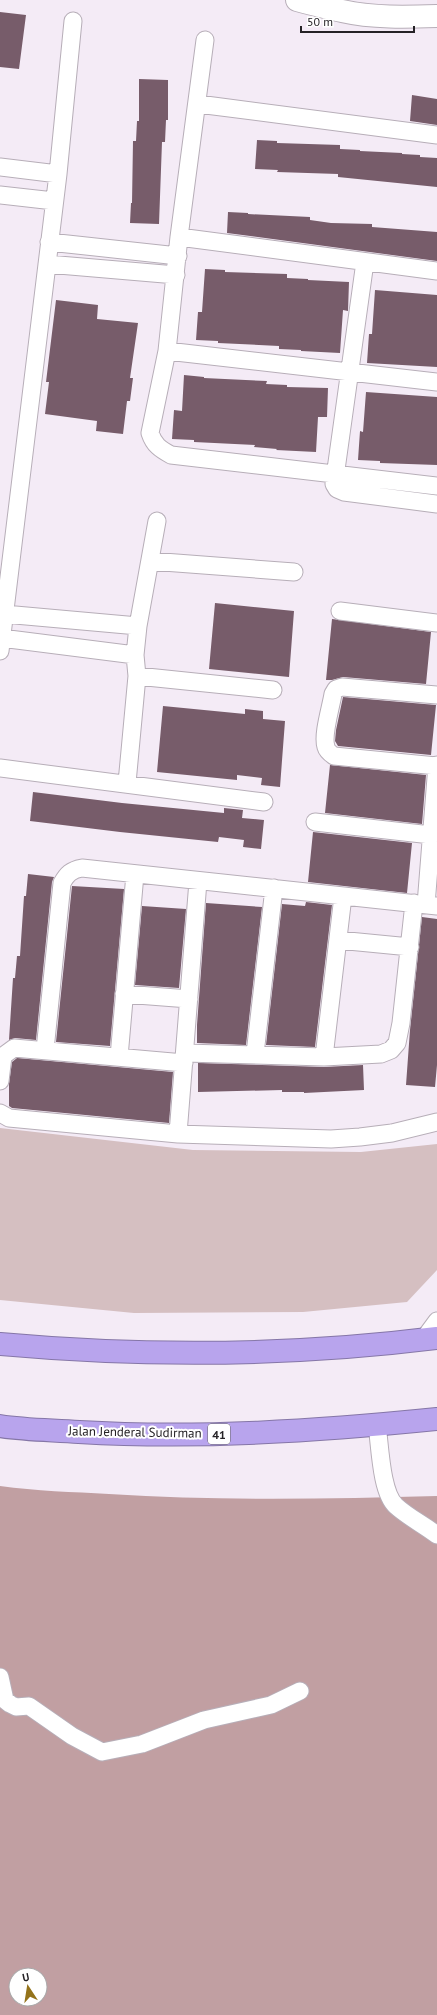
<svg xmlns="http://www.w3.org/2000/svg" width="437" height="2015" viewBox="0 0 437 2015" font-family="'PT Sans',sans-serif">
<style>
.green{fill:#d5bfc1}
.forest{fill:#c19fa2;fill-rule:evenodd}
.building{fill:#775c6a}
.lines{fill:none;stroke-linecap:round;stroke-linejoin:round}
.street-casing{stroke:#b7aeb8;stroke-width:19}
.secondary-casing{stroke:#b7aeb8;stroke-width:24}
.highway-casing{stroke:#8576a7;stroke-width:24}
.street{stroke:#fff;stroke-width:17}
.secondary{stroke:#fff;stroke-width:22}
.highway{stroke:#b8a4ed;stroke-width:22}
.labels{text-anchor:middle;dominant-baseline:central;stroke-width:4;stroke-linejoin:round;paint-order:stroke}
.shield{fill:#fff;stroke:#666467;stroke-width:1}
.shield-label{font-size:12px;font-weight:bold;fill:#252226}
.street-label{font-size:13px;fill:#252226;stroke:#fff}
</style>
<rect width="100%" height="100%" fill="#f4ebf6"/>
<path class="green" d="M0 1128 193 1150 361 1152 437 1144V1270L407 1302 303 1312 134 1313 0 1300Z"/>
<path class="forest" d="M0 1486C36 1491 73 1492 109 1494 218 1501 328 1499 437 1496V2015H0ZM16 1975H40V1999H16Z"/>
<path class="building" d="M0 12 26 15 19 69 0 67Z
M139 79 168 80V120H166L165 142H162L159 224 130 223 131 203H132L133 141H136L137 121H139Z
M412 95 437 99V125L410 121Z
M257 140 277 141V143L340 145V149L360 150V151L402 153V154L420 155V157L437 158V187L338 177V174L277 172 278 170 255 169Z
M228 212 248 213V214L310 217V220L331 223 372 224V227L437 232V261L227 233Z
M205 269 225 270V272L287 274V278L308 279V280L349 282 348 311 343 310 340 353 301 351V350L279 349V346L218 343V341L196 340 198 312H202Z
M375 290 437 295V367L367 363 369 334H372Z
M56 300 98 305 97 319 138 323 130 378H133L130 401H127L123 434 96 431 97 421 45 414 49 382H46Z
M184 375 204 377V378L267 381 266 384 287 385V387L328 388 327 417H318L316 452 276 450 277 449 254 447 255 445 194 442V440L172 439 174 410 182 411Z
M366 392 437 397V465L380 463V461L358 460 360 431 363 432Z
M215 603 294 611 289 677 209 669Z
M332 619 431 632 426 684 343 677 332 680H326Z
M343 697 436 705 431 755 338 746 335 741 336 730Z
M163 706 245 714V709L263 711V719L285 721 280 787 261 785 262 778 237 775V780L157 772Z
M330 765 426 775 422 824 325 813Z
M33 792 122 803 224 813V808L243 810 242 818 264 820 261 849 243 847 244 840 219 837 218 842 120 832 30 821Z
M313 832 412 843 407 893 308 882Z
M28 874 54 877 52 882 36 1040 15 1038 9 1040 13 978H15L17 956H20L24 896H26Z
M72 886 124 889 110 1046 56 1042Z
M306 902 332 905 315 1047 266 1045 282 904 305 906Z
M206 903 262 907 246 1045 197 1043V1025Z
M142 906 186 909 179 988 135 985Z
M422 917 437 919V1065L435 1087 406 1085 410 1030Z
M17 1058 173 1072 169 1123 12 1108 9 1106V1084L12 1062Z
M198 1063 324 1067 363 1065 364 1090 304 1093V1092H282V1090L198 1092Z"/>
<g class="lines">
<g class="street-casing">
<path id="street" d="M205 40 179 237 167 351 150 433C154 445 160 449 171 455L437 486
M198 104 437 135
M0 167 58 174
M0 195 54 201
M179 237 437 271
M49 242 178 256
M365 262 334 484 337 489 344 492 437 504
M47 264 176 275
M167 351 437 382
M150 561 294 572
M340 611 437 623
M4 614 138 626
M1 638 135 655
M0 651 58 174 73 21
M137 676 273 690
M437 766 334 756C331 754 327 751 326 747 322 735 331 707 333 694L336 689 342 687 437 695
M0 768 264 802
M127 783 137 676 135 655 138 626 157 521
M315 822 431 835
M426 905 437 765
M338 940 410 947
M124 994 189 999
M45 1050 62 883C67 874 71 870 82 868L437 906
M185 1053 324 1057 381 1054 391 1050 397 1043 401 1023 414 903
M255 1054 274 888
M119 1057 135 874
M324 1057 343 896
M0 1081 3 1056 14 1048 184 1063
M0 1113 9 1118 178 1134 331 1139 360 1137 392 1133 437 1122
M178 1134 198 881
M423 1340 437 1321
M377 1425C380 1445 381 1493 396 1506 408 1517 424 1525 437 1535
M0 1677 5 1700 10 1704 16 1707 29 1706 72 1736 102 1752 142 1744 204 1720 271 1705 300 1691"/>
</g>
<g class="secondary-casing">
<path id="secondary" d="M297 0C312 4 327 8 342 11 373 18 406 17 437 16"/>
</g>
<g class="highway-casing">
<path id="highway" d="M0 1344C145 1357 293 1356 437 1338
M0 1426C26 1430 53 1430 79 1432 198 1439 318 1431 437 1419"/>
</g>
<use href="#street" class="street"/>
<use href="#secondary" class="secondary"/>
<use href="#highway" class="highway"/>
</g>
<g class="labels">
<rect class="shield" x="208" y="1424" width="22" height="20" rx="3"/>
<g class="shield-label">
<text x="219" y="1434">41</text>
</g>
<g class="street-label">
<text transform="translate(135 1432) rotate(1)">Jalan Jenderal Sudirman</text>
</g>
</g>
<g transform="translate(28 1987) rotate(348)"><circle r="19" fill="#ffffff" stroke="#a8a7a8"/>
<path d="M0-3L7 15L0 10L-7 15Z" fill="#94731b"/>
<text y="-6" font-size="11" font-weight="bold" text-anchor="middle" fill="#252226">U</text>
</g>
<path d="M301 26v6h113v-6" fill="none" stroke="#252226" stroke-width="2"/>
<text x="307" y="26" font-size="12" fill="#252226" stroke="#ffffff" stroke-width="3" paint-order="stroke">50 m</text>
</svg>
